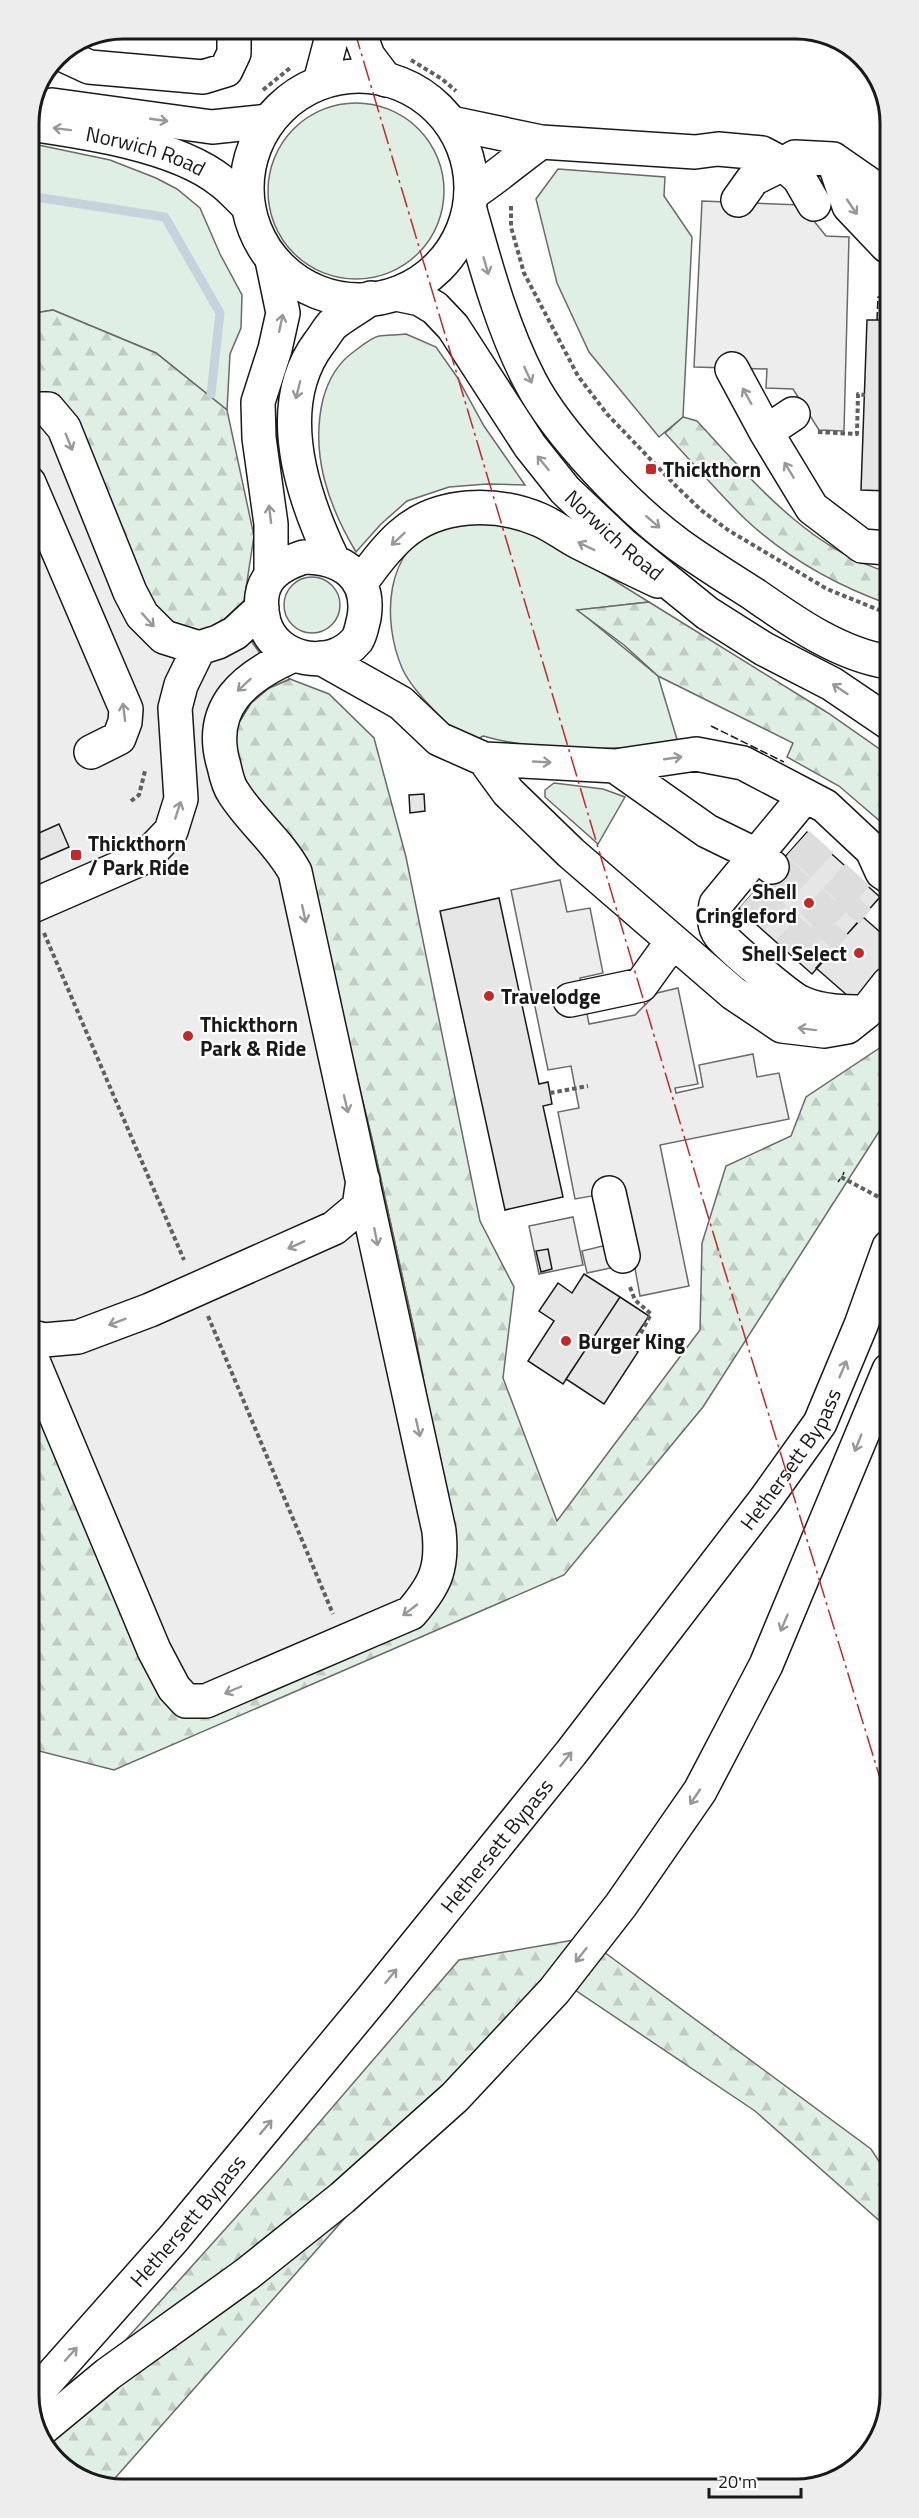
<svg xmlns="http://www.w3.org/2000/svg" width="919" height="2518" viewBox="0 0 919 2518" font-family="'Titillium Web',sans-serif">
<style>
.green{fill:#e0efe3;stroke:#6a6a6a;stroke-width:1.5}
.forest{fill:url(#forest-firs);stroke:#6a6a6a;stroke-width:1.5}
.parking{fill:#ededed;stroke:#6a6a6a;stroke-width:1.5}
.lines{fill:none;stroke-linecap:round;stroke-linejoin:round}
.stream{stroke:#c6d2dc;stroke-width:9}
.building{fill:#e6e6e6;stroke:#1a1a1a;stroke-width:1.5}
.minor-tunnel{stroke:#ddd;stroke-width:33;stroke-dasharray:33 16;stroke-linecap:butt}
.minor-casing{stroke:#1a1a1a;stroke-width:36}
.major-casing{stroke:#1a1a1a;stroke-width:36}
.highway-casing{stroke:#1a1a1a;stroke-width:36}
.path{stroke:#5f5f5f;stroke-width:4;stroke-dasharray:4.5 3;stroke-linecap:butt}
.minor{stroke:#fff;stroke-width:33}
.major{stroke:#fff;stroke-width:33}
.highway{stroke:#fff;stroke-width:33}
.fence{stroke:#1a1a1a;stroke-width:1.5;stroke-dasharray:8 3;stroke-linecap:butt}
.power{stroke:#c62828;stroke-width:1.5;stroke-dasharray:21 4.5 3 4.5;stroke-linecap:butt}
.oneway{stroke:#989898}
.poi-dot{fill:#c62828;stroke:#fff;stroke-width:2}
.labels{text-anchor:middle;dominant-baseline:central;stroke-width:4.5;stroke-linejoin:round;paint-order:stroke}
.street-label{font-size:21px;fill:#1a1a1a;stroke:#fff}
.poi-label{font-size:21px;font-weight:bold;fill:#1a1a1a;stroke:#fff;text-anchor:start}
.rim{fill:none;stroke:#1a1a1a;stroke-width:3}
</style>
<defs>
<pattern id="forest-firs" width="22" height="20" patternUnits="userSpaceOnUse" patternTransform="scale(1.5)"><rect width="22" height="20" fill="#e0efe3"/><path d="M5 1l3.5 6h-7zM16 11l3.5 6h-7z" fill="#c0ccc2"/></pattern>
</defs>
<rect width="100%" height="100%" fill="#fff"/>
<path class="green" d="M268 191a88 88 0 1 1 176 0a88 88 0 1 1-176 0Z
M29 143 110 160 156 178 177 189 200 208 220 254 242 295 241 328 230 354 227 410 156 353 53 310 29 314Z
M558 169 665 177 664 196 692 237 683 417 659 437 589 352 557 283 536 199Z
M406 334 436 347 457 377 484 426 525 485 487 484 449 487 407 501 381 524 356 552C328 505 310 454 323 399 328 381 336 365 352 353 359 348 370 338 379 336 387 335 397 335 406 334Z
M489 518 549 540 649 602 578 610 658 676 679 746C614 748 546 754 483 736L469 744C449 725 413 693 402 668 382 621 384 549 439 528 454 522 473 521 489 518Z
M284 605a28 28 0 1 1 56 0a28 28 0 1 1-56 0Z
M554 783 603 789 625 797 598 844 545 797V790Z"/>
<path class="forest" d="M53 310 156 353 227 410 254 536 244 601 218 625 199 632 163 621 29 394V314Z
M683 417 697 421C750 478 809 550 888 572V604C835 585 784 556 743 517 716 490 691 461 665 433Z
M649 602 828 713 888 755V828L839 786 787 757 793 743 658 676 624 645 577 610Z
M290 679 329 694 374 738 406 857 480 1221 514 1287 503 1378 557 1521 700 1330 702 1243 726 1166 791 1136 806 1097 881 1047 889 1034V1116L703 1407 564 1575 114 1770 31 1749 30 1390 415 1334 372 1139 322 932 270 817 253 797 238 771 233 749 238 724 251 703 269 688Z
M585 1938 871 2149 890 2178V2230L755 2111 557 1978 108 2486 61 2466 41 2434 281 2167 459 1960Z"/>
<path class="parking" d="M702 201 801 205 826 236 849 237 844 431 819 430 793 389 766 388 767 369 694 367Z
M29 394 163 621 199 632 218 625 244 601V621L248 637 265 660 290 679 269 688 251 703 238 724 233 749 239 771 253 797 270 817 290 835 301 857 372 1139 415 1334 452 1530 448 1584 198 1715 30 1390Z
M560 880 567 912 590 908 603 973 580 978 589 1024 635 1015 657 993 678 988 698 1084 675 1088 676 1093 703 1087 699 1065 753 1054 757 1077 779 1073 789 1119 660 1145 689 1286 640 1296 634 1263 587 1273 582 1251 607 1245 597 1195 575 1199 558 1112 579 1108 571 1066 548 1070 511 890Z
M573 1217 583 1265 539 1274 529 1226Z"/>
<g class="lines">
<path class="stream" d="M29 196 165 217 220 313 211 394"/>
</g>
<path class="building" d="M867 320H888V491L861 490Z
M424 794 425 811 410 813 409 795Z
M59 824 69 847 30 864V837Z
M807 832 880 897 812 974 739 909Z
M499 898 539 1084 548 1082 552 1104 543 1106 563 1197 505 1210 440 911Z
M863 917 888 939V967L856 1003 816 968Z
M548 1249 552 1269 541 1272 536 1251Z
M584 1274 620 1297 563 1384 528 1361 554 1321 539 1311 558 1283 572 1293Z
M620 1297 649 1316 629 1346 638 1352 604 1404 566 1379Z"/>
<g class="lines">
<path class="minor-tunnel" d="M798 843 859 898 868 887
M775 868 836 924 859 898
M751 895 812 951 836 924"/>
<g class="minor-casing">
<path id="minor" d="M358 29 368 56 386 80
M61 54 89 67 203 77 226 70 234 53V29
M320 82 334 29
M451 123 541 142 695 152 718 149 762 153 783 164 795 157 833 159 872 186 887 205
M833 159 849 206 887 246
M471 194C496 178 517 159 541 142
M738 200 753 179 783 164 799 178 814 204
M732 369 766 432 793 414
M29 409H48L64 428 130 592 142 615 164 637 199 648 218 642 235 633 262 608
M766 432 812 508 862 546 888 548
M29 483 126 709 125 722 119 738 91 752
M304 557C341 557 371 576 364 618 362 625 361 634 357 640 331 672 275 661 264 622 255 585 270 568 304 557Z
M333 560C302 496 272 406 319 343 324 337 328 329 333 324 344 315 359 307 371 298
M271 573V524L259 438 258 402 275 349 283 313 272 260
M360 584C372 567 385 549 401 535 438 502 496 501 540 520 554 526 566 536 580 543 606 556 632 569 658 581
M321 658 401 703 439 739 484 759 615 766 696 754 743 763 825 806 872 850 882 872 888 876
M484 759 508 792 571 853 733 993 782 1026 824 1031 847 1027 866 1012 888 984
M615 766 707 831 756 855 772 867
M805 796 716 904C714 915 713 926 720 935 729 946 789 998 802 1003 821 1012 846 1012 866 1012
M30 907 147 856 171 831 181 799 175 708 181 685 199 648
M570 1000 641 985 672 942
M609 1193 623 1256
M30 1336 44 1340 78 1337 150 1310 334 1228 359 1207 363 1180
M30 1354 154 1650 174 1688 186 1701H206L411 1613C435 1585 443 1569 439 1531L295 872C279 842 251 821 233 792 228 785 226 775 224 766 206 707 245 676 294 655"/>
</g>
<g class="major-casing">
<g id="major">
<circle cx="359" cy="188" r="112"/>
<path d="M52 105 212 127 269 121"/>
<path id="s1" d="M29 124C85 132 176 145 221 181 231 188 239 198 248 206"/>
<path d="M470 210C486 267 502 327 530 381 558 435 630 509 679 545 704 563 730 579 755 595 795 623 839 654 888 662"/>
<path id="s2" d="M396 294 420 299 435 308 453 327 530 446 565 490 622 544 707 613 764 649 832 684 888 722"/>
</g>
</g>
<g class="highway-casing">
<g id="highway">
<path id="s3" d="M32 2398 174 2238 372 1999 571 1753 765 1500 820 1423 861 1325 889 1247"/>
<path d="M39 2431 108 2374 247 2274 342 2198 455 2097 554 1991 621 1905 700 1791 766 1665 889 1370"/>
</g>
</g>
<path class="path" d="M411 60 442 79 456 91
M263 90 290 68
M511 206V227L524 273 578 376 607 414 676 486 701 510 728 530 827 589 879 610 888 611
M818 432 857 434 858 394 865 395
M131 801 139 795 145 771
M44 933 184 1260
M550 1093 588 1086
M841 1177 888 1202
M630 1287 635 1300 651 1314 636 1342 633 1340
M208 1316 333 1614"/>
<use href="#minor" class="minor"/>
<use href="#major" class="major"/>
<use href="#highway" class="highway"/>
<path class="fence" d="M887 270 881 269V293H887
M877 320 878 297H887
M711 726 784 762
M843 1175 844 1172
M838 1182 840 1179"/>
<path class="power" d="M354 29 704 1203 890 1811"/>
</g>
<defs><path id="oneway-shaft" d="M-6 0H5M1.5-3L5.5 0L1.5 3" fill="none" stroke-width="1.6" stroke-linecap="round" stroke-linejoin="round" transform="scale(1.5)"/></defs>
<g class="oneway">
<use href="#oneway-shaft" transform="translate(159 120) rotate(8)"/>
<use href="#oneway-shaft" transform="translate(62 129) rotate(-173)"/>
<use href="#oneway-shaft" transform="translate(852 207) rotate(56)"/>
<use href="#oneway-shaft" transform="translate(486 266) rotate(74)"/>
<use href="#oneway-shaft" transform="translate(281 323) rotate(-78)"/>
<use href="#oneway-shaft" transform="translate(528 375) rotate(65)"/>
<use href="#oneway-shaft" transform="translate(298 390) rotate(104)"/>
<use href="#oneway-shaft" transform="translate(747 396) rotate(-119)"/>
<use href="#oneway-shaft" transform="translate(69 442) rotate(68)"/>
<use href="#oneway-shaft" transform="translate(543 463) rotate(-129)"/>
<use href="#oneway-shaft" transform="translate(789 470) rotate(-121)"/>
<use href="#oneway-shaft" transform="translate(270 514) rotate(-97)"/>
<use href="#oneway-shaft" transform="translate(653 522) rotate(41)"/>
<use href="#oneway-shaft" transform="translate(398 539) rotate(137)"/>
<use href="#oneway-shaft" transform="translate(586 546) rotate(-154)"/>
<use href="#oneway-shaft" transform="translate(148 620) rotate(48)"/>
<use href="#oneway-shaft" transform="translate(244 685) rotate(137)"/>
<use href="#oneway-shaft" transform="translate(840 689) rotate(-146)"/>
<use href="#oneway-shaft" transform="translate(124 712) rotate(-97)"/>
<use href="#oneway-shaft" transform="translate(673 758) rotate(-8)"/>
<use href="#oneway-shaft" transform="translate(542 762) rotate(3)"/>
<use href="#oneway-shaft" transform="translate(178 810) rotate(-72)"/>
<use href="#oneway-shaft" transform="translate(304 914) rotate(78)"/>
<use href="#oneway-shaft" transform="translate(807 1029) rotate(-173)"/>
<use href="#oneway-shaft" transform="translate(346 1104) rotate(77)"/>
<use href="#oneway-shaft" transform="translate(376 1237) rotate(79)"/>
<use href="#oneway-shaft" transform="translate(296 1245) rotate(156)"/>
<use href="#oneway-shaft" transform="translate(117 1322) rotate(159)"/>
<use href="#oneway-shaft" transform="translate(843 1369) rotate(-67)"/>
<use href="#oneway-shaft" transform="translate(418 1428) rotate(77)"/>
<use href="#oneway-shaft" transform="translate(858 1443) rotate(112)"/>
<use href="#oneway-shaft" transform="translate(410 1610) rotate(142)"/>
<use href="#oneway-shaft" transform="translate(784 1623) rotate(113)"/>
<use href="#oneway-shaft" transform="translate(233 1690) rotate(157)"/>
<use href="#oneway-shaft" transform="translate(566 1759) rotate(-51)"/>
<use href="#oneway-shaft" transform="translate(695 1797) rotate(124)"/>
<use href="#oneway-shaft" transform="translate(581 1955) rotate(128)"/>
<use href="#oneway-shaft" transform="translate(391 1976) rotate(-51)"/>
<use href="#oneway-shaft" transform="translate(266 2127) rotate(-50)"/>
<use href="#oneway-shaft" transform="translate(71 2354) rotate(-48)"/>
</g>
<g class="poi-dot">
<rect x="645" y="463" width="12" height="12" rx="3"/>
<rect x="70" y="849" width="12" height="12" rx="3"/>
<circle cx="809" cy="903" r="6"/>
<circle cx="859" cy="953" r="6"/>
<circle cx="489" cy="996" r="6"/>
<circle cx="188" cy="1036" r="6"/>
<circle cx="566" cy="1341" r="6"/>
</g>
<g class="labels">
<g class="street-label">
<text stroke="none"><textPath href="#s1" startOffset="120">Norwich Road</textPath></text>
<text stroke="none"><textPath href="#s2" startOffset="333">Norwich Road</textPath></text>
<text stroke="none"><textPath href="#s3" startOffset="1208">Hethersett Bypass</textPath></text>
<text stroke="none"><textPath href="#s3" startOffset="722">Hethersett Bypass</textPath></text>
<text stroke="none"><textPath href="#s3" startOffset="236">Hethersett Bypass</textPath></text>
</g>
<g class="poi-label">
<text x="663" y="469">Thickthorn</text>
<text x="88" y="843">Thickthorn<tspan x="88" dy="24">/ Park Ride</tspan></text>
<text x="797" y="891" text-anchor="end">Shell<tspan x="797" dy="24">Cringleford</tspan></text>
<text x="847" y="953" text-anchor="end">Shell Select</text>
<text x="501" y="996">Travelodge</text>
<text x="200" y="1024">Thickthorn<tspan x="200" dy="24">Park &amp; Ride</tspan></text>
<text x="578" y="1341">Burger King</text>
</g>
</g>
<path d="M0 0H919V2518H0ZM123 39H796A84 84 0 0 1 880 123V2395A84 84 0 0 1 796 2479H123A84 84 0 0 1 39 2395V123A84 84 0 0 1 123 39Z" fill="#ededed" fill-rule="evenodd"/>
<path class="rim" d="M123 39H796A84 84 0 0 1 880 123V2395A84 84 0 0 1 796 2479H123A84 84 0 0 1 39 2395V123A84 84 0 0 1 123 39Z"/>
<path d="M709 2488v9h92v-9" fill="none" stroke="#1a1a1a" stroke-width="3"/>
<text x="718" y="2488" font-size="18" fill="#1a1a1a" stroke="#ffffff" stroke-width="4.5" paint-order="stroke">20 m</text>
</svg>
